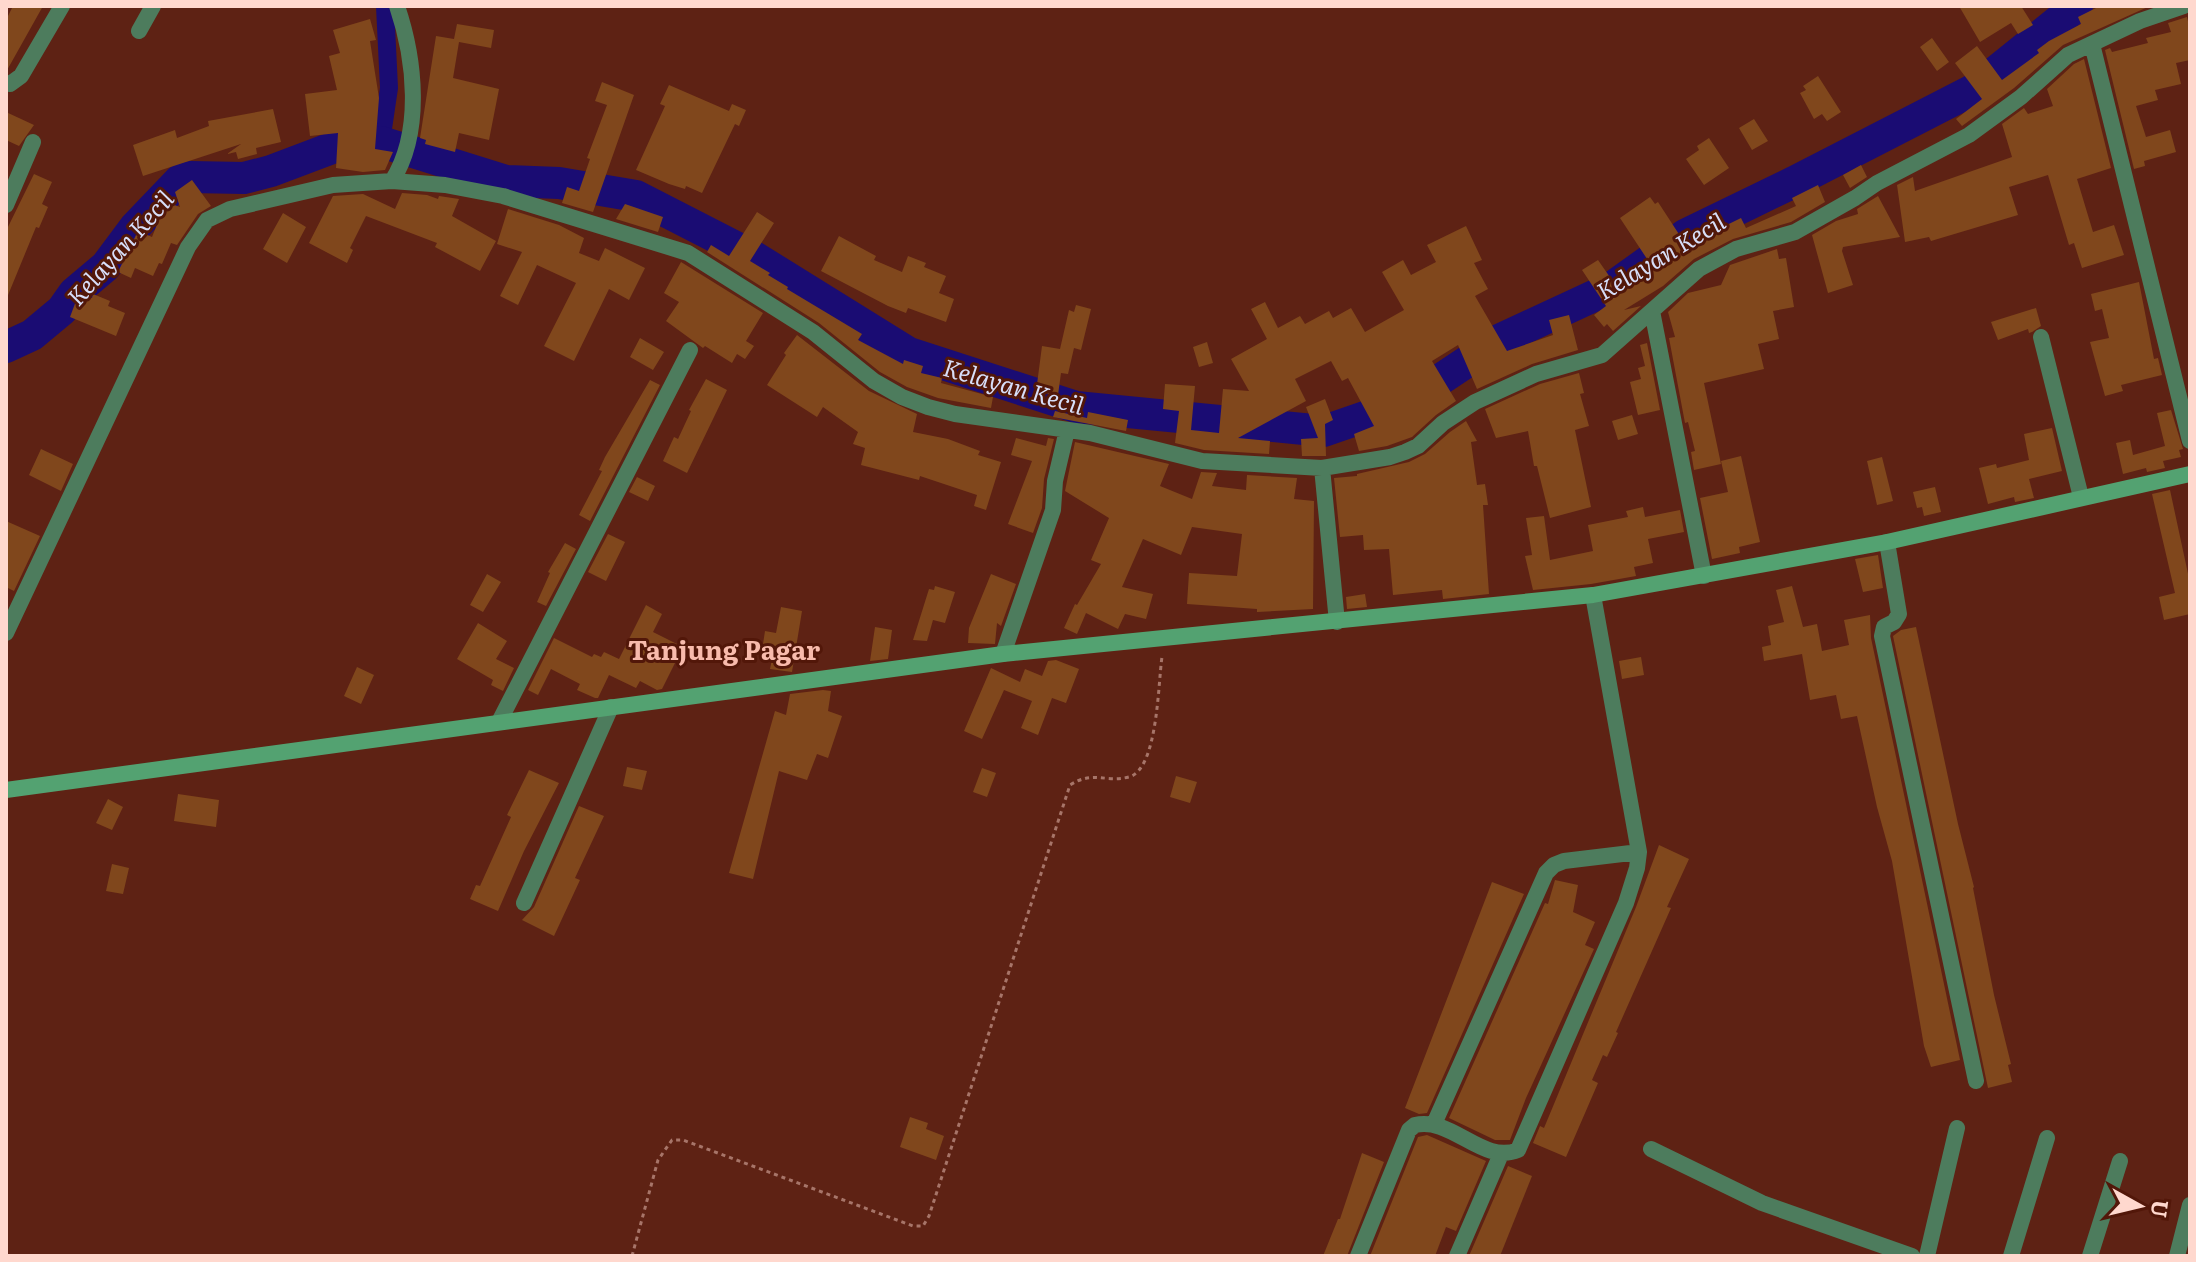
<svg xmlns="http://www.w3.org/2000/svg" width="2196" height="1262" viewBox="0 0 2196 1262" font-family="Literata,serif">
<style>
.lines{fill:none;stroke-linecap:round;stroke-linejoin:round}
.canal{stroke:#1a0c73;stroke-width:18}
.river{stroke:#1a0c73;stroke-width:32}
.building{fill:#80471c}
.path{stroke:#a77569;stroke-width:3;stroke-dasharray:4 4;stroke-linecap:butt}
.street{stroke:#4d7c5d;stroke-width:16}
.secondary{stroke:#53a271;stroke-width:16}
.labels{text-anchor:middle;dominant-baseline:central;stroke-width:6;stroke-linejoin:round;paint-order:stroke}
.water-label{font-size:24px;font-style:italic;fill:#d7def9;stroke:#521709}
.quarter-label{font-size:26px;font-weight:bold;fill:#f8bbac;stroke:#521709}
</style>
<rect width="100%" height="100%" fill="#5e2214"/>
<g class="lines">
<path class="canal" d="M381 142 389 88 385 6"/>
<path class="river" d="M6 347 32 335 62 310 74 293 106 266 135 227 180 180 190 177 244 178 271 171 332 148 381 142 506 181 559 183 636 196 751 255 909 353 1076 407 1324 431 1405 403 1501 339 1611 288 1685 235 1794 182 1973 90 2077 6"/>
</g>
<path class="building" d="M13 6H43L6 72V20Z
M1959 6H2021L2033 25 2018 34 2011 23 1980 42Z
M2100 6H2150L2063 45 2014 88 1962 126 1956 119 1982 99 1955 63 1977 46 2002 80 2039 53 2037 50 2049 41 2081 24 2078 17Z
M2187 17 2190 30V60L2176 63 2181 84 2155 90 2158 100 2136 106 2146 137 2170 130 2176 152 2144 161 2145 166 2134 169 2105 50 2110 48 2112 52 2148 43 2146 38 2171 32 2168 23Z
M370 19 376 40 370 41 379 98 375 149 393 152 385 170 363 172 336 168 338 133 310 136 305 94 337 90 329 56 340 53 333 30Z
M457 24 494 30 491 48 459 42 453 78 499 89 489 140 459 133 455 152 425 144 426 140 420 138 436 36 454 39Z
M1932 38 1949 62 1937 71 1920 47Z
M2084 59 2111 168 2077 179 2093 232 2114 225 2124 255 2082 268 2074 243 2069 245 2048 175 2009 187 2018 215 1931 241 1929 237 1905 242 1897 185 1913 177 1915 191 2012 157 2002 124 2024 108 2028 114 2053 106 2047 89 2074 64Z
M1818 76 1841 112 1827 121 1822 114 1814 119 1800 93 1806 90 1803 86Z
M602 82 634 95 593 212 562 203 567 187 579 191 590 159 587 158 607 105 595 101Z
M669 85 729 111 732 104 746 110 739 126 735 124 702 193 686 186 685 189 669 184 636 170 665 106 660 104Z
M273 109 281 142 256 148 257 154 238 159 236 152 227 154 241 144 143 176 133 145 175 130 177 138 209 126 208 121Z
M6 112 34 125 19 146 6 140Z
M1754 119 1768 141 1752 150 1739 128Z
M1709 138 1729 168 1704 185 1686 159 1699 150 1697 146Z
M1861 165 1867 177 1850 188 1843 175Z
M34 174 52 182 42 204 48 207 39 228 36 227 6 300V231Z
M192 180 211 206 198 214 177 245 171 243 162 264 159 263 153 276 135 268 131 278 118 272 138 231 152 237 166 202 180 207 175 192Z
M1818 185 1825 202 1791 222 1733 239 1694 259 1663 286 1624 310 1641 306 1613 331 1607 324 1604 327 1594 315 1606 306 1582 270 1598 260 1621 293 1653 268 1620 218 1650 197 1655 204 1658 202 1686 245 1741 218 1746 228 1796 206 1792 198Z
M402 193 427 195 438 199 439 196 459 199 452 216 496 241 480 271 435 247 437 243 366 216 350 248 353 250 347 263 309 243 333 196 363 194 395 209Z
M1878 196 1900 237 1843 247 1842 251 1853 285 1828 293 1812 235 1836 221 1858 214 1857 209Z
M625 204 663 217 658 232 616 219Z
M508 209 559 225 584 238 579 253 599 261 605 248 645 268 629 300 609 289 574 361 544 346 576 283 537 265 518 305 500 296 522 252 497 244Z
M757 212 774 223 750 261 770 273 768 275 788 287 787 289 862 334 858 340 903 364 904 360 923 366 921 373 942 378 941 383 993 397 991 408 938 398 907 387 880 372 819 323 707 252 711 245 729 256Z
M283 213 306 227 287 263 263 249Z
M1466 226 1482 260 1474 263 1488 289 1475 296 1507 351 1553 335 1549 320 1569 315 1578 350 1532 364 1477 389 1458 345 1432 361 1456 401 1436 415 1412 437 1387 446 1359 451 1354 434 1374 426 1348 378 1342 381 1331 361 1295 379 1306 401 1238 438 1270 441 1269 454 1204 450 1175 443 1179 411 1163 409 1165 384 1195 386 1191 430 1219 433 1223 389 1249 391 1231 359 1267 339 1251 309 1265 302 1278 328 1300 316 1305 324 1329 311 1333 318 1351 308 1365 332 1404 310 1382 272 1403 260 1411 275 1436 262 1427 245Z
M839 236 876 256 874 260 902 272 908 256 926 263 924 267 946 276 939 293 954 299 946 322 908 308 906 313 888 306 821 271Z
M1777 249 1779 259 1786 258 1794 307 1773 311 1779 339 1758 344 1764 369 1704 383 1721 464 1694 470 1691 452 1695 451 1688 422 1685 423 1669 338 1675 337 1668 312 1688 293 1721 285 1730 265Z
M681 262 763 313 746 341 754 346 745 359 737 354 732 363 705 346 703 348 666 321 679 302 664 293Z
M2139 282 2154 359 2158 358 2162 375 2121 385 2123 391 2105 396 2090 342 2109 338 2102 309 2095 311 2091 294Z
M79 293 92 298 93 294 110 301 108 306 125 313 116 336 70 317Z
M1076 305 1091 309 1081 350 1074 348 1068 374 1061 373 1058 395 1036 392 1042 346 1060 349 1069 310 1074 312Z
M2036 308 2041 326 2032 332 2029 333 2028 329 1998 340 1991 322Z
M797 335 869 391 917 414 913 432 948 439 980 451 978 455 1001 462 986 510 974 506 977 495 920 476 919 480 861 465 865 448 853 444 858 432 823 407 817 417 767 385 786 355 784 353Z
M640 338 664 352 653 370 630 357Z
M1207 342 1213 363 1199 367 1193 347Z
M1647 343 1660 410 1638 415 1630 382 1641 379 1638 368 1645 366 1640 345Z
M1579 373 1584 393 1580 394 1589 426 1575 430 1591 507 1550 518 1537 466H1534L1528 431 1496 438 1485 409 1540 384Z
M706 379 727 390 687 473 663 461 674 437 678 439 691 411 689 410Z
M650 380 660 385 590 521 579 515 602 471 599 470 605 457Z
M1325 399 1333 420 1325 424 1326 456H1302L1301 439 1318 438 1306 407Z
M2171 410 2183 449 2179 450 2181 457 2163 461 2165 468 2147 472 2146 468 2123 474 2116 443 2130 440 2133 455 2165 446 2157 413Z
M1055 411 1087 418 1088 412 1128 420 1126 431 1053 417Z
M1632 415 1638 434 1618 440 1612 421Z
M1466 421 1477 441 1471 442 1477 485 1485 484 1488 505H1483L1489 594 1443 599 1442 590 1393 595 1389 549 1364 550 1363 535 1340 537 1334 478 1357 476V474L1409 462 1425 454 1450 432Z
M2052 428 2062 471 2029 479 2034 498 2015 502 2014 497 1988 504 1979 468 1996 464 1997 468 2029 460 2024 434Z
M1016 438 1046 446 1048 438 1054 439 1044 479 1042 508 1033 533 1008 524 1032 461 1011 455Z
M1075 442 1169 464 1160 486 1192 499 1201 472 1217 473 1212 486 1246 490 1247 475 1297 478 1294 499 1314 501 1313 609 1257 612V609L1187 604 1189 573 1237 576 1242 534 1192 527 1181 555 1143 539 1122 587 1153 594 1146 619 1125 614 1118 629 1086 613 1077 634 1064 628 1075 604 1077 605 1101 564 1091 560 1109 518 1065 491Z
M41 449 73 464 61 491 29 475Z
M1741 456 1760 542 1739 547 1740 553 1712 559 1700 498 1728 492 1721 461Z
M1882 457 1893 501 1877 505 1867 461Z
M637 477 655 486 648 501 629 492Z
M1935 487 1941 512 1924 516 1922 507 1917 508 1913 492Z
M2170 490 2190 583V614L2164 620 2159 597 2175 593 2152 494Z
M1643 507 1645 517 1680 510 1684 532 1648 539 1653 563 1634 567 1636 576 1591 584 1533 590 1525 556 1532 555 1526 518 1544 516 1550 560 1593 551 1588 525 1628 517 1626 511Z
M6 521 40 536 14 591 6 587Z
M608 534 625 542 606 581 588 572Z
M565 543 576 549 546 606 537 602 550 573 548 572Z
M1878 555 1883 588 1863 592 1855 559Z
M487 574 501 582 483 612 470 605Z
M991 574 1016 584 1001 626 997 623 995 644 968 643 969 628Z
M935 586 955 592 945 623 933 620 927 641 913 640 929 589 934 590Z
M1792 586 1803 627 1817 624 1822 651 1849 645 1844 620 1870 615 1871 638 1960 1060 1931 1067 1924 1046 1892 861 1877 807 1857 716 1841 719 1836 695 1810 700 1802 654 1764 661 1762 647 1771 645 1768 626 1784 622 1776 590Z
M1365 594 1367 607 1347 609 1346 597Z
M646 605 662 614 653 632 683 647 662 689 657 690 640 681 636 688 609 675 598 698H595L577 690 580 684 551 669 538 695 528 690 554 638 592 657 594 654 601 657 604 652 619 659Z
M781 607 802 611 792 672 770 669 772 659 761 657 765 631 776 633Z
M478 623 507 641 496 659 514 668 503 691 491 685 493 680 457 659Z
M875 627 892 630 888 659 870 661Z
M1916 627 1958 824 1974 887 1973 888 1994 995 2011 1064 2008 1065 2012 1082 1988 1088 1893 636 1901 630Z
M1641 657 1644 675 1622 679 1619 661Z
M1056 660 1079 669 1066 703 1052 698 1038 735 1021 728 1032 701 1004 690 982 739 964 731 991 668 1020 682 1025 669 1042 676 1048 661Z
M357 667 374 675 361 704 344 696Z
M823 690 831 691 828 711 842 716 828 758 817 754 807 780 779 771 753 879 729 873 775 711 786 715 790 694Z
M627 767 647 771 642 790 623 786Z
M982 768 996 773 987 797 973 792Z
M529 770 559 783 524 851 498 911 470 899 476 885 480 886 511 817 507 815Z
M1176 776 1197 782 1190 803 1170 797Z
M178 794 219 800 216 827 174 821Z
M108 799 123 807 112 830 96 823Z
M579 806 604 816 575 878 580 880 554 936 522 920 534 907Z
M1659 845 1689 859 1667 907 1671 908 1616 1032 1618 1033 1607 1057 1603 1055 1592 1080 1598 1083 1566 1157 1533 1143 1540 1126 1544 1128 1636 907Z
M112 864 129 868 123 894 106 891Z
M1555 880 1578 885 1573 912 1595 922 1585 945 1594 949 1526 1098 1510 1140H1495L1449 1118 1545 903 1548 904Z
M1492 882 1524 894 1427 1113 1419 1114 1405 1108Z
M910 1117 928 1123 926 1129 944 1136 936 1160 900 1147Z
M1427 1135 1486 1161 1456 1231 1446 1227 1435 1256H1370L1418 1137Z
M1362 1153 1384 1162 1347 1256H1323L1338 1219H1340Z
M1508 1166 1532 1176 1500 1256H1469Z"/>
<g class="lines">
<path class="path" d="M632 1256 658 1160 672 1140H683L913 1226H923L929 1216 1070 785C1094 770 1104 783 1129 777 1158 769 1158 683 1162 657"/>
<path class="street" d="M139 31 153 6
M2092 44 2190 441
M6 83 10 84 21 76 62 6
M392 181 445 185 503 196 688 253 813 332 874 381 902 397 928 407 955 414 1090 433 1202 461 1322 468 1390 457 1405 452 1418 446 1443 423 1475 402 1536 374 1602 355 1699 269 1736 249 1795 232 1855 198 1877 183 1969 135 2021 97 2068 55 2140 21 2184 6
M6 205 33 142
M1652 311 1704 576
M2041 337 2081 497
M1322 468 1337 622
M1887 542 1899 614 1894 622 1884 627 1882 636 1976 1081
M6 633 188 247 207 220 230 209 333 185 392 181C423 132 415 59 397 6
M1003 654 1053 510 1055 481 1067 430
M499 722 690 350
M524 903 611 707
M1434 1124 1546 873 1554 865 1564 861 1639 852
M1651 1149 1762 1203 1912 1256
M1358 1256 1409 1130 1415 1125C1451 1116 1483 1165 1518 1150L1626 903 1637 868 1639 852 1593 595
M1457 1256 1501 1154
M1927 1256 1957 1128
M2011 1256 2047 1138
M2090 1256 2120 1161
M2177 1256 2190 1205"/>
<path class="secondary" d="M6 790 1003 654 1593 595 1887 542 2190 474"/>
</g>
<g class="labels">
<g class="water-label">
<text transform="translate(119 247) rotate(-48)">Kelayan Kecil</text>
<text transform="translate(1660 255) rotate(-31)">Kelayan Kecil</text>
<text transform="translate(1014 385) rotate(16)">Kelayan Kecil</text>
</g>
<g class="quarter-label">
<text x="724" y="648">Tanjung Pagar</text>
</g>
</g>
<rect width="2196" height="1262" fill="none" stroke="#ffd8ce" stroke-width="16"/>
<g transform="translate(2140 1206) rotate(98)" stroke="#521709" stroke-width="6" paint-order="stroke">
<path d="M0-6L14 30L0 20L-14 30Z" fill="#ffd8ce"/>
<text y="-12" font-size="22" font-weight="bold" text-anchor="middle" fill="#ffd8ce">U</text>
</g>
</svg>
